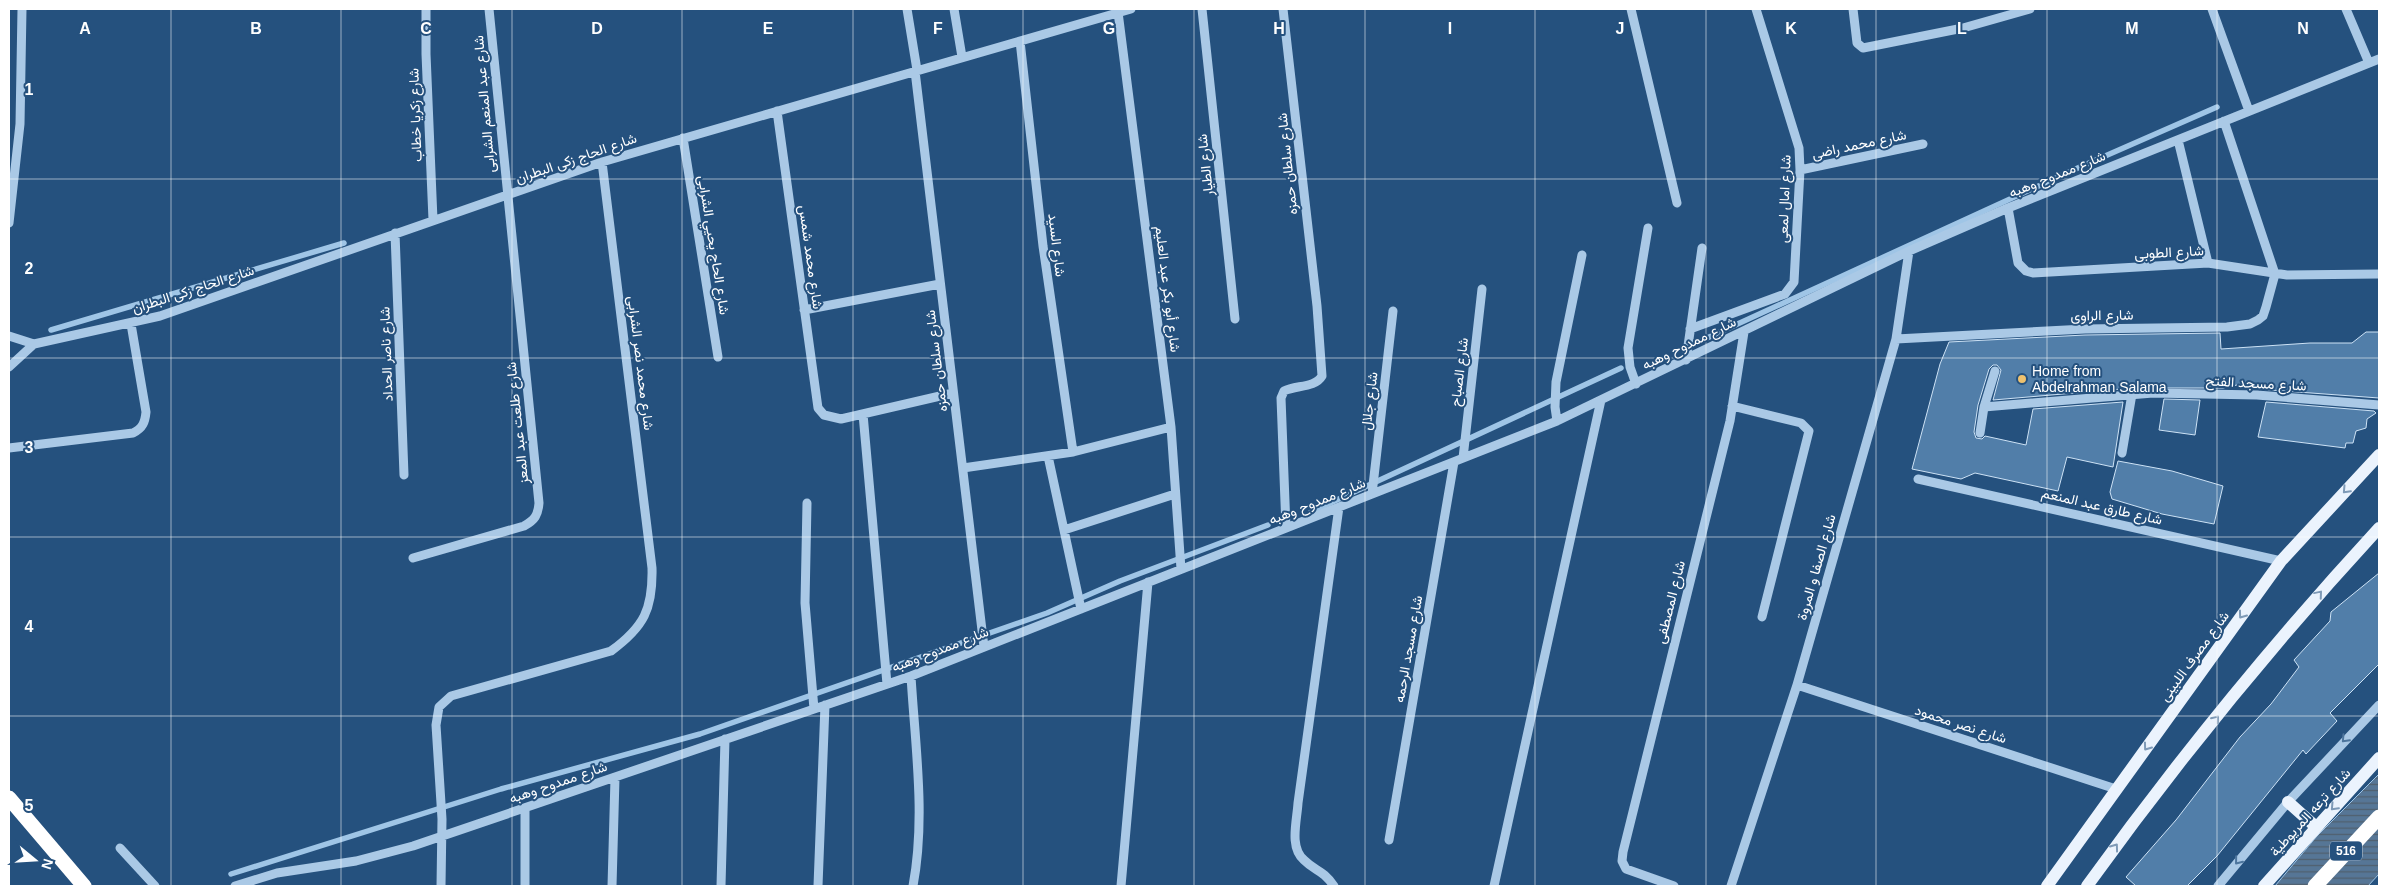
<svg xmlns="http://www.w3.org/2000/svg" width="2388" height="895" viewBox="0 0 2388 895" font-family="Helvetica,Vazirmatn,sans-serif">
<style>
.water{fill:url(#water-rules);stroke:#9fc5e6}
.lines{fill:none;stroke-linecap:round;stroke-linejoin:round}
.stream{stroke:#9fc5e6;stroke-width:5.5}
.building{fill:#517ea9;stroke:#cde2f5}
.minor{stroke:#aac9e6;stroke-width:9}
.major{stroke:#ebf3fd;stroke-width:12}
.highway{stroke:#fff;stroke-width:15}
.oneway{stroke:#7e9ab7}
.oneway2{stroke:#4d759d}
.grid{fill:none;stroke:#fff;stroke-width:1;stroke-opacity:0.55}
.poi-dot{fill:#efc26f;stroke:#25517e;stroke-width:2}
.labels{text-anchor:middle;dominant-baseline:central;stroke-width:4;stroke-linejoin:round;paint-order:stroke}
.shield{fill:#25517e;stroke:#becbd8;stroke-width:1}
.shield-label{font-size:12px;font-weight:bold;fill:#fff}
.street-label{font-size:14px;fill:#fff;stroke:#25517e}
.poi-label{font-size:14px;fill:#fff;stroke:#25517e;text-anchor:start}
.grid-label{font-size:16px;text-anchor:middle;font-weight:bold;fill:#fff;stroke:#25517e;stroke-width:4;stroke-linejoin:round;paint-order:stroke}
</style>
<defs>
<pattern id="water-rules" width="6" height="5" patternUnits="userSpaceOnUse" patternTransform="scale(1.25)"><rect width="6" height="5" fill="#567696"/><path d="M0 2.5h6" fill="none" stroke="#505f6d"/></pattern>
</defs>
<rect width="100%" height="100%" fill="#25517e"/>
<path class="water" d="M2379 774V874L2368 886H2275L2317 836Z"/>
<g class="lines">
<path class="stream" d="M51 330 344 243
M1694 344 2080 167 2217 107
M1311 512 1621 368
M231 874 501 789 700 734 1047 613 1120 581 1268 525"/>
</g>
<path class="building" d="M2366 332H2379V398L2257 389 2237 385 2223 388H2133L1993 400 2001 370 1997 365H1993L1989 369 1978 405 1974 432 1976 438 1982 439 1985 436 2026 445 2033 409 2123 402 2113 467 2067 457 2058 491 1975 473 1961 479 1912 469 1940 364 1949 342 2085 335 2220 333 2221 349 2310 343H2352Z
M2164 399 2200 400 2195 435 2159 430Z
M2266 402 2374 411 2376 413 2367 419 2366 428 2356 431 2353 443H2346L2345 448 2258 437Z
M2118 461 2172 471 2223 486 2214 524 2162 514 2112 499 2110 492Z
M2379 573V664L2330 713 2337 721 2306 754 2303 750 2217 856 2187 886H2136L2126 877 2176 820 2240 737 2271 704 2299 667 2294 660 2330 621 2331 612Z"/>
<g class="lines">
<path class="minor" d="M426 9V54L433 220
M907 9 917 70
M954 9 962 57
M1202 9 1235 319
M1283 9 1317 306 1322 376C1315 388 1296 385 1284 391L1281 398 1286 528
M1631 9 1677 203
M1853 9 1857 43 1863 48 1963 28 2030 9
M2212 9 2249 111
M2346 9 2369 63
M1118 12 1171 427 1181 569
M1020 41 1043 246 1073 452
M915 71 984 647
M777 111 818 408 824 415 841 419 953 393
M683 138 718 357
M2178 140 2208 263
M1800 170 1923 144
M2008 208 2018 263 2026 271 2033 273 2208 263 2287 275 2379 274
M9 223 20 124 22 9
M395 233 404 475
M804 310 940 284
M1690 329 1785 294 1794 282 1800 170 1799 148 1756 9
M9 336 34 344 160 316 602 162 1131 9
M1896 339 2085 329 2227 327 2250 324 2258 320 2263 316 2266 307 2275 274 2224 121
M1686 360 1702 248
M9 367 34 344
M1636 384 1630 367 1628 348 1648 228
M1732 406 1801 423 1809 431 1762 617
M1984 407 2153 393 2257 395 2379 405
M863 414 887 684
M1557 421 1555 407 1556 382 1582 255
M1980 433 1984 407 1995 371
M9 448 133 433C143 428 145 422 146 412L131 324
M2122 453 2132 394
M1048 456 1081 609
M1463 458 1482 289
M963 468 1073 452 1171 427
M1918 479 2281 561
M1372 494 1393 311
M807 503 805 603 814 709
M1064 530 1175 494
M413 558 524 526C535 520 538 515 539 503L489 9
M911 676C915 745 926 817 913 886
M1797 685 2116 789
M1389 840 1454 462
M120 848 155 886
M235 886 277 873 356 861 413 846 911 676 1557 421 1909 251 2008 208 2379 59
M441 886 442 819 436 725 439 707 451 696 611 651C644 627 653 609 652 568L602 162
M525 886V808
M612 886 615 778
M721 886 725 739
M818 886 825 705
M1121 886 1148 582
M1334 886C1322 869 1316 872 1304 860 1289 847 1297 821 1298 803L1339 507
M1494 886 1601 400
M1674 886 1626 869 1622 861 1623 852 1730 421 1744 332
M1731 886 1797 685 1896 339 1909 251
M2218 886 2288 802 2379 705"/>
<path class="major" d="M2288 802 2316 827
M2047 886 2281 561 2379 455
M2087 886C2177 761 2275 641 2379 528
M2264 886 2379 758"/>
<path class="highway" d="M9 798 84 886
M2315 886 2379 817"/>
</g>
<defs><path id="oneway-chevron" d="M-2-3.5L2.5 0L-2 3.5" fill="none" stroke-width="1.6" stroke-linecap="round" stroke-linejoin="round" transform="scale(1.25)"/></defs>
<g class="oneway">
<use href="#oneway-chevron" transform="translate(2346 490) rotate(133)"/>
<use href="#oneway-chevron" transform="translate(2319 594) rotate(-50)"/>
<use href="#oneway-chevron" transform="translate(2242 615) rotate(126)"/>
<use href="#oneway-chevron" transform="translate(2216 719) rotate(-51)"/>
<use href="#oneway-chevron" transform="translate(2147 747) rotate(126)"/>
<use href="#oneway-chevron" transform="translate(2334 807) rotate(133)"/>
<use href="#oneway-chevron" transform="translate(2115 847) rotate(-54)"/>
</g>
<g class="oneway2">
<use href="#oneway-chevron" transform="translate(2345 739) rotate(133)"/>
<use href="#oneway-chevron" transform="translate(2238 861) rotate(129)"/>
</g>
<path class="grid" d="M171 9V886M341 9V886M512 9V886M682 9V886M853 9V886M1023 9V886M1194 9V886M1365 9V886M1535 9V886M1706 9V886M1876 9V886M2047 9V886M2217 9V886M9 179H2379M9 358H2379M9 537H2379M9 716H2379"/>
<circle class="poi-dot" cx="2022" cy="379" r="5"/>
<g class="labels">
<rect class="shield" x="2330" y="841.5" width="32" height="19" rx="4"/>
<g class="shield-label">
<text x="2346" y="851">516</text>
</g>
<g class="street-label">
<text transform="translate(484 104) rotate(-95)">شارع عبد المنعم الشرابى</text>
<text transform="translate(415 115) rotate(-92)">شارع زكريا خطاب</text>
<text transform="translate(1859 144) rotate(-12)">شارع محمد راضى</text>
<text transform="translate(576 158) rotate(-19)">شارع الحاج زكى البطران</text>
<text transform="translate(1287 164) rotate(-96)">شارع سلطان حمزه</text>
<text transform="translate(1205 165) rotate(-96)">شارع الطيار</text>
<text transform="translate(2057 174) rotate(-22)">شارع ممدوح وهبه</text>
<text transform="translate(1784 199) rotate(-88)">شارع امال لمعى</text>
<text transform="translate(714 245) rotate(81)">شارع الحاج يحيي الشرابى</text>
<text transform="translate(1057 245) rotate(83)">شارع السيد</text>
<text transform="translate(2169 252) rotate(-3)">شارع الطوبى</text>
<text transform="translate(811 257) rotate(82)">شارع محمد شمس</text>
<text transform="translate(193 289) rotate(-18)">شارع الحاج زكى البطران</text>
<text transform="translate(1168 289) rotate(83)">شارع أبو بكر عبد العليم</text>
<text transform="translate(2102 315) rotate(-1)">شارع الراوى</text>
<text transform="translate(1689 343) rotate(-26)">شارع ممدوح وهبه</text>
<text transform="translate(386 354) rotate(-92)">شارع ناصر الحداد</text>
<text transform="translate(936 361) rotate(-97)">شارع سلطان حمزه</text>
<text transform="translate(641 363) rotate(83)">شارع محمد نصر الشرابى</text>
<text transform="translate(1459 372) rotate(-83)">شارع الصباح</text>
<text transform="translate(2256 383) rotate(3)">شارع مسجد الفتح</text>
<text transform="translate(1369 401) rotate(-83)">شارع جلال</text>
<text transform="translate(517 423) rotate(-96)">شارع طلعت عبد المعز</text>
<text transform="translate(1317 501) rotate(-22)">شارع ممدوح وهبه</text>
<text transform="translate(2102 506) rotate(13)">شارع طارق عبد المنعم</text>
<text transform="translate(1816 567) rotate(-74)">شارع الصفا و المروة</text>
<text transform="translate(1670 602) rotate(-76)">شارع المصطفى</text>
<text transform="translate(940 649) rotate(-21)">شارع ممدوح وهبه</text>
<text transform="translate(1408 649) rotate(-80)">شارع مسجد الرحمه</text>
<text transform="translate(2194 656) rotate(-54)">شارع مصرف اللبينى</text>
<text transform="translate(1961 724) rotate(18)">شارع نصر محمود</text>
<text transform="translate(558 782) rotate(-19)">شارع ممدوح وهبه</text>
<text transform="translate(2310 812) rotate(-48)">شارع ترعه المريوطية</text>
</g>
<g class="poi-label">
<text x="2032" y="371">Home from<tspan x="2032" dy="16">Abdelrahman Salama</tspan></text>
</g>
</g>
<g class="grid-label">
<text x="85" y="34">A</text>
<text x="256" y="34">B</text>
<text x="426" y="34">C</text>
<text x="597" y="34">D</text>
<text x="768" y="34">E</text>
<text x="938" y="34">F</text>
<text x="1109" y="34">G</text>
<text x="1279" y="34">H</text>
<text x="1450" y="34">I</text>
<text x="1620" y="34">J</text>
<text x="1791" y="34">K</text>
<text x="1962" y="34">L</text>
<text x="2132" y="34">M</text>
<text x="2303" y="34">N</text>
<text x="29" y="95">1</text>
<text x="29" y="274">2</text>
<text x="29" y="453">3</text>
<text x="29" y="632">4</text>
<text x="29" y="811">5</text>
</g>
<rect width="2388" height="895" fill="none" stroke="#ffffff" stroke-width="20"/>
<g transform="translate(35 860) rotate(108)" stroke="#25517e" stroke-width="4" paint-order="stroke">
<path d="M0-4L9 19L0 12L-9 19Z" fill="#ffffff"/>
<text y="-8" font-size="14" font-weight="bold" text-anchor="middle" fill="#ffffff">N</text>
</g>
</svg>
